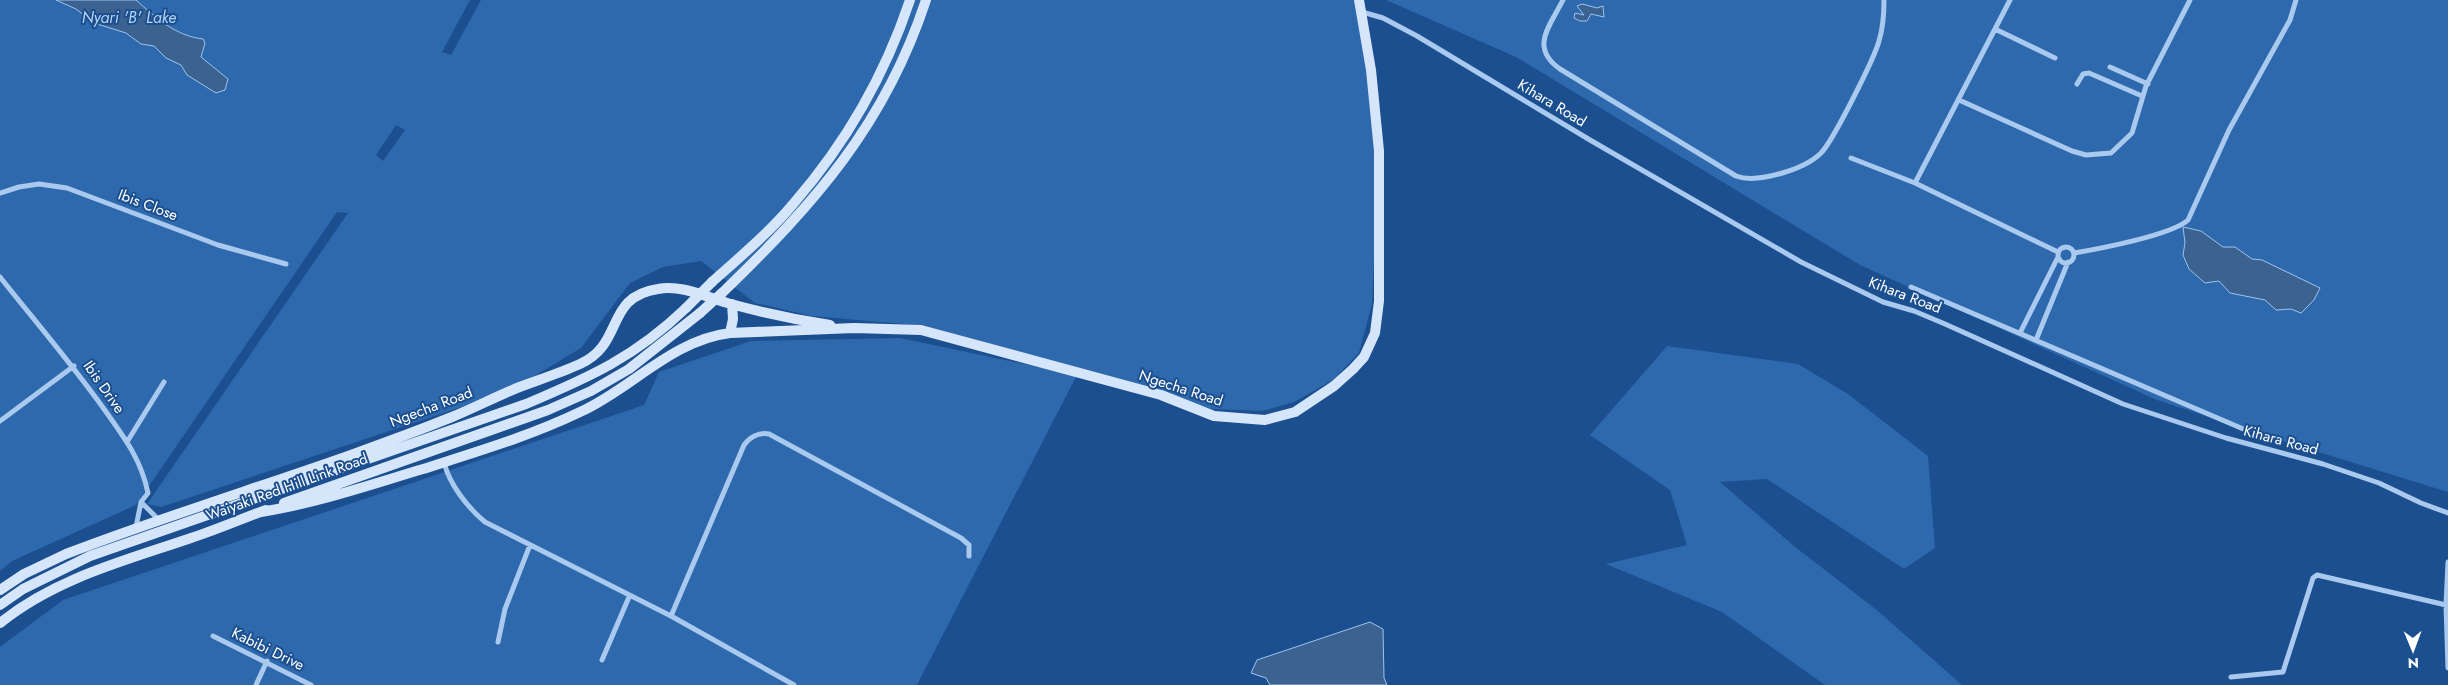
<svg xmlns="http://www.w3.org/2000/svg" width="2448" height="685" viewBox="0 0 2448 685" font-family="Jost,sans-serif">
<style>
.green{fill:#2e69ad;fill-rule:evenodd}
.water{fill:#3c6290;stroke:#9cc4f0}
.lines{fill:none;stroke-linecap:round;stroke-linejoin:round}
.street{stroke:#a9c9ee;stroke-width:5}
.secondary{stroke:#d6e6fa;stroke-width:10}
.secondary-bridge{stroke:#d6e6fa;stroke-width:10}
.labels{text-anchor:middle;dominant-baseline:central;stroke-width:4;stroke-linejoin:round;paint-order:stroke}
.street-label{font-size:15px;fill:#fff;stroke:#1b4f8f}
.water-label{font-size:16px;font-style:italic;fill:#b5d3f5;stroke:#1b4f8f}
</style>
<rect width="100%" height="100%" fill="#1b4f8f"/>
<path class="green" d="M0 0H470L442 52 451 55 481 0H1356L1379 151 1372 304 1359 353 1333 380 1294 402 1262 411 1212 409 925 326 812 316 755 303 701 261 663 267 630 283 581 348 531 378 477 402 161 507 147 504 348 213 337 212 136 505 12 561 0 571ZM396 125 405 130 383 161 376 155Z
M1386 0H2448V492L2276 439 2157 400 1860 265 1516 57Z
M900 338 1077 375 917 685H0V647L63 600 644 405 659 372 751 341Z
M1667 346 1798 364 1848 394 1928 456 1935 548 1904 569 1767 479 1720 482 1794 546 1878 611 1962 685H1825L1722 612 1606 564 1687 545 1670 490 1590 435Z"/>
<path class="water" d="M56 0H136C156 18 176 36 203 39L205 43 201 57 228 79 225 90 216 93 187 75 181 65 166 58 154 46 141 44 126 33 94 23 76 9Z
M1582 4 1597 8 1603 6 1604 17 1591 14 1587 21H1580L1574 18 1575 13 1584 15 1577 6Z
M2183 227 2201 231 2223 247H2235L2252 259 2262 260 2320 288 2314 300 2301 313 2291 309 2276 310 2265 300 2230 293 2219 281 2205 283 2189 269 2183 255 2185 243Z
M1370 622 1383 629 1384 678 1387 685H1270L1266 678 1251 673 1257 660Z"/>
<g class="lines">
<path class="street" d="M1563 0C1550 26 1529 47 1560 69L1736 176C1758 184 1805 169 1821 153 1833 141 1874 59 1879 41 1883 28 1884 14 1884 0
M1362 12 1383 18 1417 36 1590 140 1801 262 1883 302 1914 311 1945 324 2123 404 2226 438 2323 464 2379 483 2421 503 2448 513
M1995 29 2055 58
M2110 67 2148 84
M2077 84 2083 74 2089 73 2142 96
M1959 100 2072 151 2086 155 2111 153 2132 133 2146 86 2190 0
M1851 158 1915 183 2058 252
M1915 183 2010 0
M0 193 19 187 39 184 67 188 218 245 286 264
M2058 255a8 8 0 1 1 16 0a8 8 0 1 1-16 0Z
M2074 253C2098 249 2172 235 2188 220L2229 130 2290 20 2296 0
M0 277C35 321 71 363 104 409 124 437 141 459 148 493L141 502 159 520
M1911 287 2248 431
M2020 333 2058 257
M2036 340 2068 262
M0 421 74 366
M127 442 164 382
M444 462C449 484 468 508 485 522L671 616 794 685
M136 527 141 502
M2448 562 2446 605 2448 668
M671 616 744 445C750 437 759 432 769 434L961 538 969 545V556
M213 636 311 685
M498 642 505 609 530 545
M602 660 629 597
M2231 677 2283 672 2313 578 2317 575 2446 605
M256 685 267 661"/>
<path class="secondary" d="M712 282C740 257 770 232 794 203 846 143 885 75 910 0
M722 293C814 204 885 125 926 0
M730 333 733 319 732 304
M284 503 548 410 591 391 629 369 700 313
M261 512C317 503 369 485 423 469 476 452 530 436 580 412 631 389 672 340 730 333L854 328 921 330 1161 395 1214 416 1265 420 1295 412 1334 386 1353 369 1364 357 1375 333 1379 301V151L1371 70 1359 0
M0 590 24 574 66 554C194 505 325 468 452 417 474 408 495 397 517 388 538 380 560 373 580 364 625 344 604 297 658 289 682 284 708 298 731 304 764 313 797 320 830 325
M0 605 23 589 90 556 526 404C590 377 635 357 686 308
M0 623C56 578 124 561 191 538 216 530 241 519 266 510"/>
<path class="secondary-bridge" d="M686 308 712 282
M700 313 722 293"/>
</g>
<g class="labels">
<g class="street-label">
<text transform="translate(1552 103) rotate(31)">Kihara Road</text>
<text transform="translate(148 205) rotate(21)">Ibis Close</text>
<text transform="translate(1905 295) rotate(21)">Kihara Road</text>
<text transform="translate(104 387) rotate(55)">Ibis Drive</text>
<text transform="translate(1181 388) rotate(18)">Ngecha Road</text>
<text transform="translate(431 407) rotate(-21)">Ngecha Road</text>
<text transform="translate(2281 440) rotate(15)">Kihara Road</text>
<text transform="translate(287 487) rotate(-20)">Waiyaki Red Hill Link Road</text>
<text transform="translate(268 649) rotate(26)">Kabibi Drive</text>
</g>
<g class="water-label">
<text x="129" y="17">Nyari 'B' Lake</text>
</g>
</g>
<g transform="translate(2413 650) rotate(179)" stroke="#1b4f8f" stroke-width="4" paint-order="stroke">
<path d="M0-4L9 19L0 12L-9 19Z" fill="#ffffff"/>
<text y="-8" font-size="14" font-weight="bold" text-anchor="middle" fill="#ffffff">N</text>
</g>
</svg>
